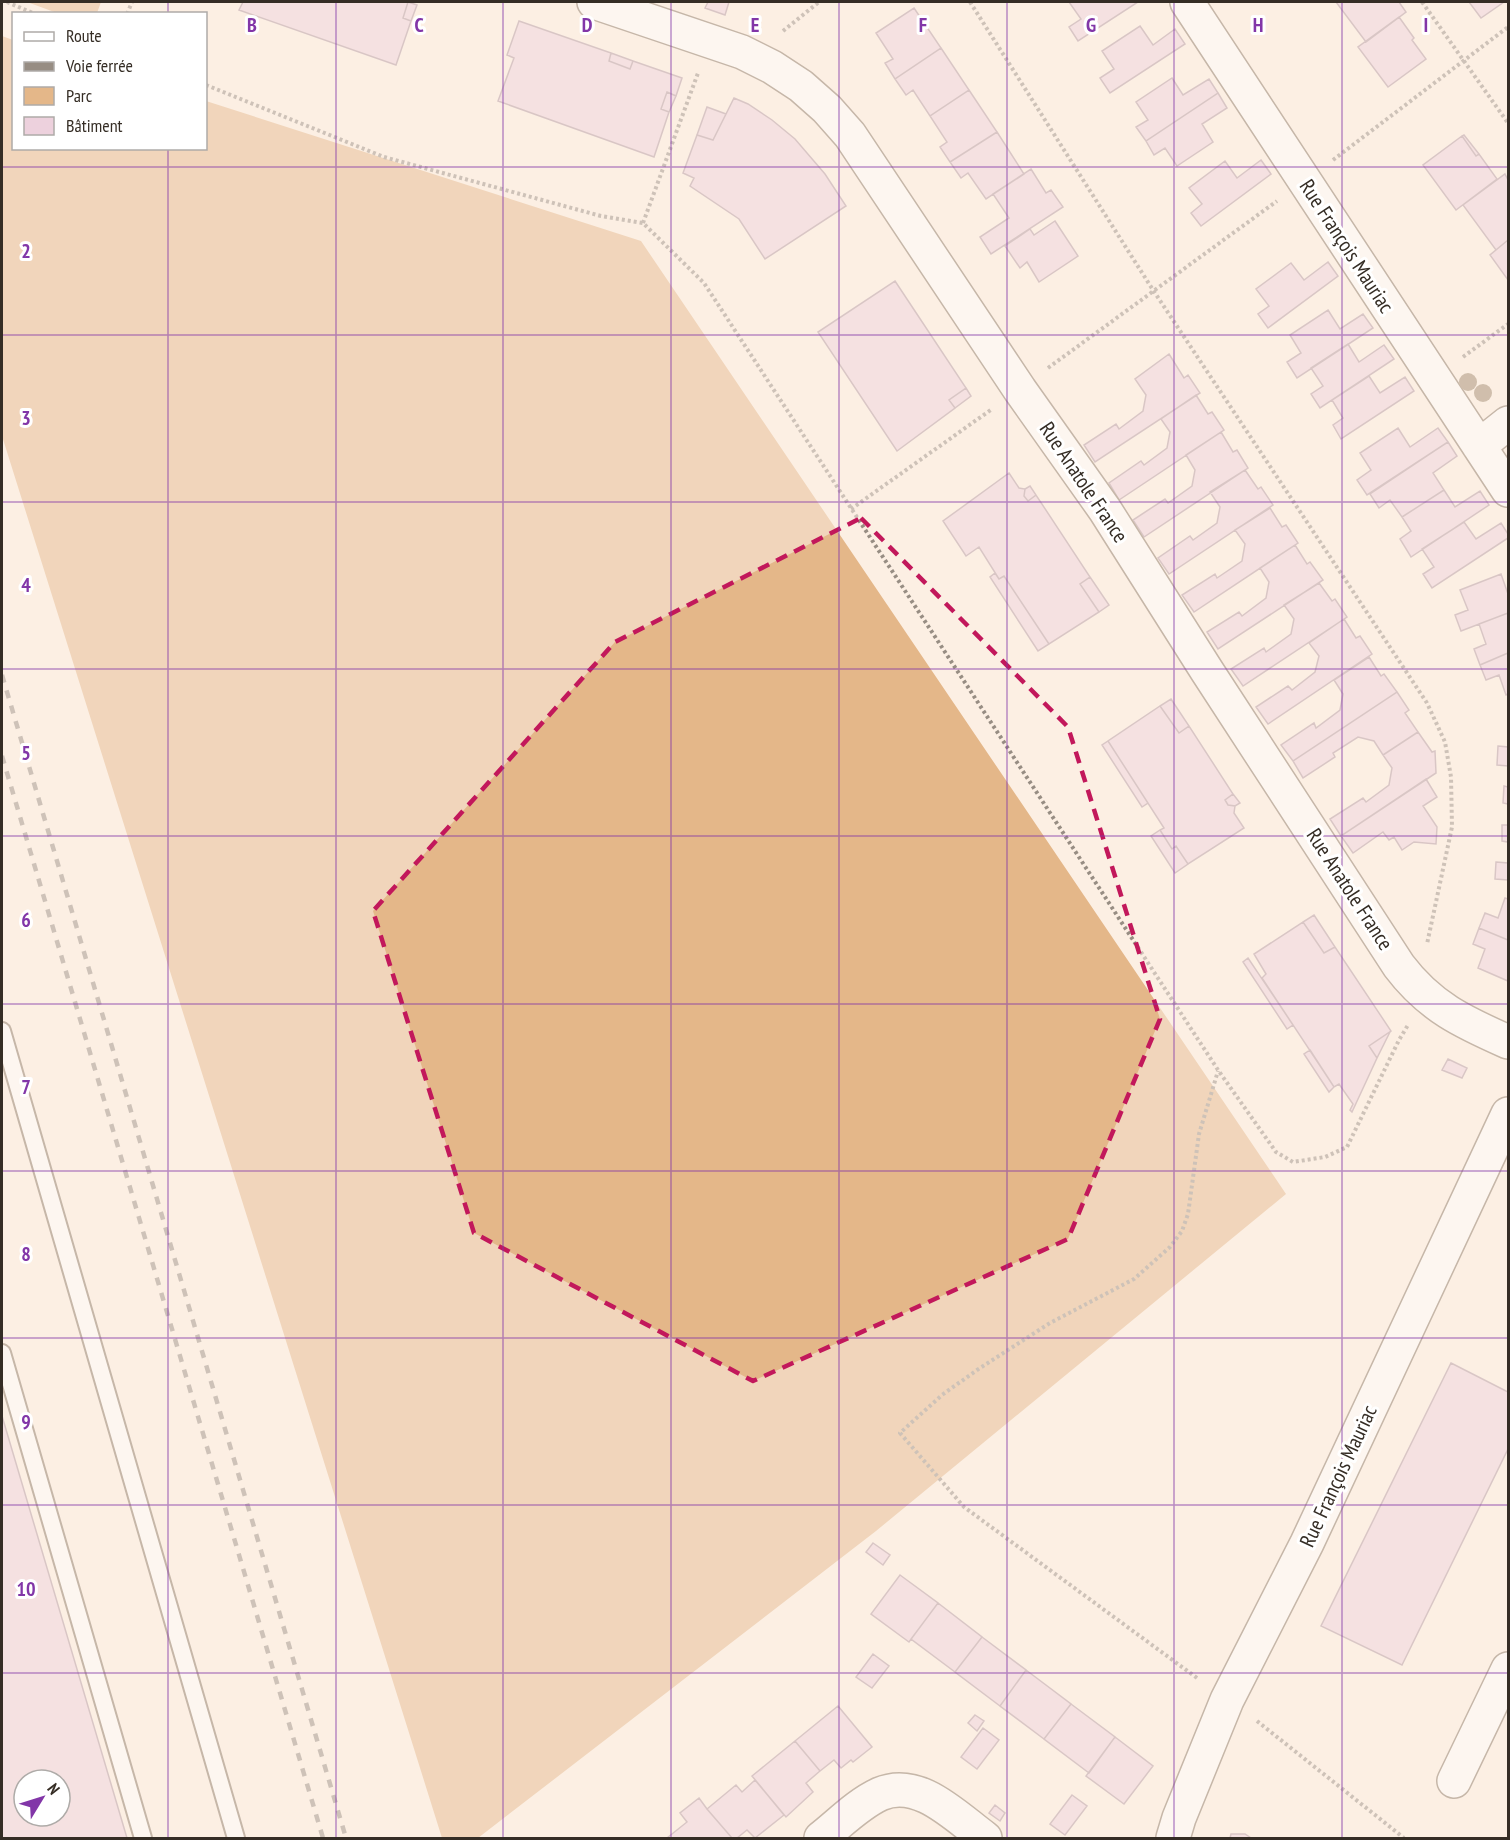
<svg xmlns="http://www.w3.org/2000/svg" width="1510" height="1840" viewBox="0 0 1510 1840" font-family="'PT Sans Narrow',sans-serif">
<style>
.green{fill:#e4b789}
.building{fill:#edd1dd;stroke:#b096a1;stroke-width:1.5;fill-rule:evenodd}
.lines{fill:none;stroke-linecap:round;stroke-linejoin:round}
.service-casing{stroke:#857361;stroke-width:20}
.minor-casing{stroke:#857361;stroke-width:36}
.path{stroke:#978d83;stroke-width:4;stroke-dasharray:3 3;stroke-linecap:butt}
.service{stroke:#fff;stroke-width:16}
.minor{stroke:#fff;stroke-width:33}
.rail{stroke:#978d83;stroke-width:4.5;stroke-dasharray:8 8;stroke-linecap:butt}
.tree{fill:#9b8468}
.marked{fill:none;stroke:#c2185b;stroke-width:4.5;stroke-dasharray:12 8;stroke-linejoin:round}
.grid{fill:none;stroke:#8236a8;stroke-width:1.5;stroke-opacity:0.55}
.labels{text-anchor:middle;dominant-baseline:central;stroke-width:6;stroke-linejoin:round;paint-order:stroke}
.street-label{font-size:21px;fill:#352d25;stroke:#fff}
.grid-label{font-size:20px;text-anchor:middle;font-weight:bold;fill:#8236a8;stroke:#fff;stroke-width:6;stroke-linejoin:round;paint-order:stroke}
</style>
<rect width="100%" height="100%" fill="#fcefe3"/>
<path class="green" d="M27 2H101L97 13H57Z
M2 36 13 40 14 148H206V101L641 241 1286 1194 876 1531 478 1838H442L2 436Z"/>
<path class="building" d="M243 2H408L403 18 411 21 396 65 239 10Z
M408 2 417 5 411 21 403 18Z
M708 2H729L725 15 705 8Z
M1069 2H1138L1078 41 1069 27 1081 19Z
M1336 2H1399L1406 12 1366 42Z
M1469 2H1504L1481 18Z
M914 8 941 48 895 79 885 63 893 59 876 33Z
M1399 17 1414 38 1412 40 1426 59 1388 87 1358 47Z
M519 21 611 53 609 61 630 69 633 61 682 78 676 96 667 92 661 109 669 112 654 157 498 101 514 58 507 55Z
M1140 26 1153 45 1175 29 1185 44 1110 93 1100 78 1114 69 1102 51Z
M941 48 969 90 930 116 913 90 906 95 895 79Z
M611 53 633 61 630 69 609 61Z
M1172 78 1183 95 1209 79 1218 93 1146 141 1136 127 1148 120 1136 102Z
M969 90 997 132 950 162 940 147 947 142 930 116Z
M667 92 676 96 669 112 661 109Z
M1218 93 1227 108 1202 124 1213 142 1177 166 1165 148 1154 155 1146 141Z
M734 98 748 104 772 120 795 139 825 174 846 206 765 259 739 219 690 186 694 178 683 173 697 135 713 140Z
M707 107 726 114 713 140 697 135Z
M997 132 1024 174 986 199 968 173 961 178 950 162Z
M1464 135 1479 154 1476 156 1462 136Z
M1462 136 1476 156 1479 154 1497 179 1456 210 1423 165Z
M1261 160 1271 174 1201 226 1191 213 1202 204 1189 188 1225 161 1237 178Z
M1031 169 1046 193 1051 190 1063 207 991 254 980 237 1009 218 993 194Z
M1505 174 1508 180V240L1496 250 1463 205Z
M1055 221 1078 256 1039 282 1027 262 1020 268 1005 246 1030 229 1034 235Z
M1508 240V280L1490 255Z
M1328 262 1338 276 1268 328 1258 314 1269 306 1256 289 1291 263 1304 280Z
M895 281 966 388 949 400 955 408 897 451 818 332Z
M1328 310 1340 329 1363 314 1373 328 1297 378 1287 362 1301 353 1290 335Z
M1348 344 1359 362 1384 345 1394 359 1320 408 1311 394 1323 386 1311 368Z
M1169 354 1184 378 1188 375 1200 393 1095 462 1084 445 1116 424 1119 429 1143 411 1146 395 1135 379Z
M1369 376 1380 393 1405 377 1414 391 1341 439 1333 425 1343 418 1332 400Z
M966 388 971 396 955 408 949 400Z
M1196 395 1208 414 1212 412 1224 430 1119 500 1109 483 1141 461 1144 465 1167 448 1170 432 1161 419Z
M1398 428 1410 447 1438 428 1448 442 1367 495 1357 480 1371 470 1360 453Z
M1221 432 1233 452 1237 450 1248 468 1144 537 1133 520 1165 499 1168 503 1192 486 1195 470 1186 455Z
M1448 442 1457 456 1433 473 1444 490 1402 517 1390 500 1379 508 1370 494Z
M1245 470 1258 489 1261 487 1273 505 1169 574 1158 558 1190 536 1193 540 1217 523 1220 507 1210 492Z
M1009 473 1019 488 1025 489 1024 496 1028 501 1036 495 1090 577 1080 584 1099 612 1049 644 1004 576 999 579 979 547 966 556 943 521Z
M1030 486 1036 495 1028 501 1024 496 1025 489Z
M1444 490 1455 507 1480 491 1489 505 1411 557 1400 539 1411 531 1402 517Z
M1270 508 1282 527 1286 525 1298 543 1194 612 1182 595 1215 574 1217 578 1242 561 1245 544 1235 530Z
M1464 522 1476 539 1501 523 1508 534V538L1432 588 1423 574 1434 567 1422 549Z
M1295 545 1307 564 1310 562 1323 580 1218 649 1207 632 1239 612 1242 616 1266 598 1269 582 1260 568Z
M995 573 999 579 1004 576 1049 644 1038 651 990 577Z
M1501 574 1508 594V613L1461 631 1455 615 1468 610 1460 590Z
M1090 577 1109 605 1099 612 1080 584Z
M1319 583 1332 601 1335 599 1347 617 1243 686 1231 669 1264 648 1266 652 1291 634 1294 619 1284 605Z
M1508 613V653L1480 665 1474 649 1486 644 1479 624Z
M1344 619 1356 638 1360 636 1372 654 1268 724 1256 707 1288 686 1292 690 1315 672 1319 656 1309 643Z
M1508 653V694L1506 695 1499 675 1486 680 1480 665Z
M1369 657 1381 676 1384 674 1397 692 1293 761 1281 745 1314 723 1316 728 1340 710 1343 694 1334 680Z
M1397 692 1409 710 1405 713 1418 732 1383 755 1374 741 1358 737 1333 753 1335 757 1303 778 1293 761Z
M1171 699 1189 726 1179 733 1160 706Z
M1160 706 1179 733 1189 726 1233 794 1225 800 1228 805 1235 806 1234 813 1244 828 1188 864 1176 846 1172 849 1160 830 1164 828 1108 741Z
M1418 732 1432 752 1435 751 1436 773 1341 836 1330 819 1363 798 1366 802 1389 785 1392 768 1383 755Z
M1108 741 1148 803 1142 807 1102 745Z
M1498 746 1508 747V766L1497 765Z
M1426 779 1437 797 1423 806 1437 827 1436 844 1414 842 1402 850 1394 837 1389 840 1383 832 1353 853 1341 836Z
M1504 786 1508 787V804L1503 803Z
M1233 794 1240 803 1235 806 1228 805 1225 800Z
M1502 825H1508V842L1502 841Z
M1160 830 1172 849 1176 846 1188 864 1175 873 1151 836Z
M1496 862 1508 863V880L1495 879Z
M1505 898 1508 899V940L1479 928 1485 913 1498 918Z
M1314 915 1335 947 1324 953 1303 922Z
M1303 922 1324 953 1335 947 1391 1031 1369 1046 1377 1058 1352 1112 1350 1110 1353 1104 1339 1084 1334 1087 1262 978 1266 974 1254 954Z
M1479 928 1508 940V981L1478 968 1485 949 1473 944Z
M1248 958 1293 1025 1287 1029 1243 962Z
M1391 1031 1390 1032 1377 1058 1369 1046Z
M1310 1050 1334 1087 1329 1092 1304 1054Z
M1448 1059 1467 1068 1462 1078 1442 1070Z
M1451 1363 1508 1392V1449L1402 1665 1321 1626Z
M2 1416 127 1838H2ZM24 1780H60V1816H24Z
M873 1543 890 1555 883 1565 866 1552Z
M900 1575 938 1603 909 1642 871 1614Z
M938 1603 982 1637 955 1672 911 1639Z
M982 1637 1026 1670 1000 1706 955 1672Z
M873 1654 889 1666 872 1688 856 1677Z
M1026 1670 1071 1704 1044 1739 1000 1706Z
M1071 1704 1115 1737 1089 1773 1044 1739Z
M838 1706 872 1747 853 1762 851 1760 841 1768 834 1760 820 1771 795 1741Z
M975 1715 984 1721 977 1731 968 1723Z
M983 1728 999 1740 977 1769 961 1757Z
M1115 1737 1153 1766 1124 1804 1086 1776Z
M795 1741 820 1771 806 1783 813 1792 786 1817 752 1776Z
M755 1780 784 1815 755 1838 747 1830 737 1838H732L707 1809 736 1785 742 1792Z
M1072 1795 1087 1806 1065 1835 1050 1824Z
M699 1798 707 1809 732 1838H667L687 1822 680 1813Z
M995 1805 1005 1813 1000 1821 989 1813Z
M1231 1834H1245L1251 1838H1230Z"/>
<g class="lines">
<g class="service-casing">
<path id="service" d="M2 1031 236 1838
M2 1353 143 1838"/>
</g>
<g class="minor-casing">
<path id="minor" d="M594 2 742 52 772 67 801 86 827 109 850 135 1020 390 1105 510 1207 671 1399 966C1430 1007 1463 1022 1508 1042
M1187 2 1508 490
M1479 446 1508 423
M1454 1781 1508 1669
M821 1838C839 1824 858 1804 880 1794 919 1777 956 1817 985 1838
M1173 1838 1179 1818 1227 1700 1307 1543 1508 1114"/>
</g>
<path class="path" d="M7 2 35 14
M970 2 1153 290 1427 703 1445 742 1451 777 1452 827 1427 944
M1422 2 1508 123
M127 14 132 2
M783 31 819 2
M206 85 384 157 601 216 643 223 704 283 1218 1070 1276 1152 1293 1162 1325 1157 1347 1147 1399 1040 1408 1025
M1333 160 1508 27
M643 223 698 73
M1463 357 1508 324
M1048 368 1277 201
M851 509 992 409
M1197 1678 964 1507 900 1433 942 1395 977 1370 1050 1323 1134 1279 1170 1247 1182 1231 1188 1214 1199 1134 1218 1071
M1257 1721 1404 1838"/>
<use href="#service" class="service"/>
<use href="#minor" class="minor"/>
<path class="rail" d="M2 675 346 1838
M2 756 323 1838"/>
</g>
<g class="tree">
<circle cx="1468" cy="382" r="9"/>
<circle cx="1483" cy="393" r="9"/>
</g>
<path d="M0 0H1510V1840H0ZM861 518 1068 727 1160 1019 1068 1239 753 1381 474 1233 373 911 615 642Z" fill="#fcefe3" fill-opacity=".55" fill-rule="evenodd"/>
<path class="marked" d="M861 518 1068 727 1160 1019 1068 1239 753 1381 474 1233 373 911 615 642Z"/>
<path class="grid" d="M168 2V14M336 2V1838M503 2V1838M671 2V1838M839 2V1838M1007 2V1838M1174 2V1838M1342 2V1838M168 148V1838M2 167H1508M2 335H1508M2 502H1508M2 669H1508M2 836H1508M2 1004H1508M2 1171H1508M2 1338H1508M2 1505H1508M2 1673H1508"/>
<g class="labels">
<g class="street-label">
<text transform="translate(1347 246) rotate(57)">Rue François Mauriac</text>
<text transform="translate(1084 482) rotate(56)">Rue Anatole France</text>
<text transform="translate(1350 889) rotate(57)">Rue Anatole France</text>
<text transform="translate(1338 1476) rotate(-65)">Rue François Mauriac</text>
</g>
</g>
<g class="grid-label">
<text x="252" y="32">B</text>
<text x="419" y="32">C</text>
<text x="587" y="32">D</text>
<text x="755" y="32">E</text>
<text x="923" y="32">F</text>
<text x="1091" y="32">G</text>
<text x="1258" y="32">H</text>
<text x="1426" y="32">I</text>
<text x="26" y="258">2</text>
<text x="26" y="425">3</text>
<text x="26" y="592">4</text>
<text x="26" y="760">5</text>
<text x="26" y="927">6</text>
<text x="26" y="1094">7</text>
<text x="26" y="1261">8</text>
<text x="26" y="1429">9</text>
<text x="26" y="1596">10</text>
</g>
<rect width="1510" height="1840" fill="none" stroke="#352d25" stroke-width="6"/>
<rect x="12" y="12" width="195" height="138" fill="#ffffff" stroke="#aeaba8" stroke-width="1.5"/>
<rect x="24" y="32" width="30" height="9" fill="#ffffff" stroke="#aeaba8" stroke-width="1.5"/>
<text x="66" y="42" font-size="18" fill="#352d25">Route</text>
<rect x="24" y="62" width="30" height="9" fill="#978d83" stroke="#aeaba8" stroke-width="1.5"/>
<text x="66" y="72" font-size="18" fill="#352d25">Voie ferrée</text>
<rect x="24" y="87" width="30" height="18" fill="#e4b789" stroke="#aeaba8" stroke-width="1.5"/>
<text x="66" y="102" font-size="18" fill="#352d25">Parc</text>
<rect x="24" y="117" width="30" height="18" fill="#edd1dd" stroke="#aeaba8" stroke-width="1.5"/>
<text x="66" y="132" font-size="18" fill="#352d25">Bâtiment</text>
<g transform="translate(42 1798) rotate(52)"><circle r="28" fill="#ffffff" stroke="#aeaba8" stroke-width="1.5"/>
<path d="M0-4.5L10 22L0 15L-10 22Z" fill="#8236a8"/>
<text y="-9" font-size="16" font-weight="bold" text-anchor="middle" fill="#352d25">N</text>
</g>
</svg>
